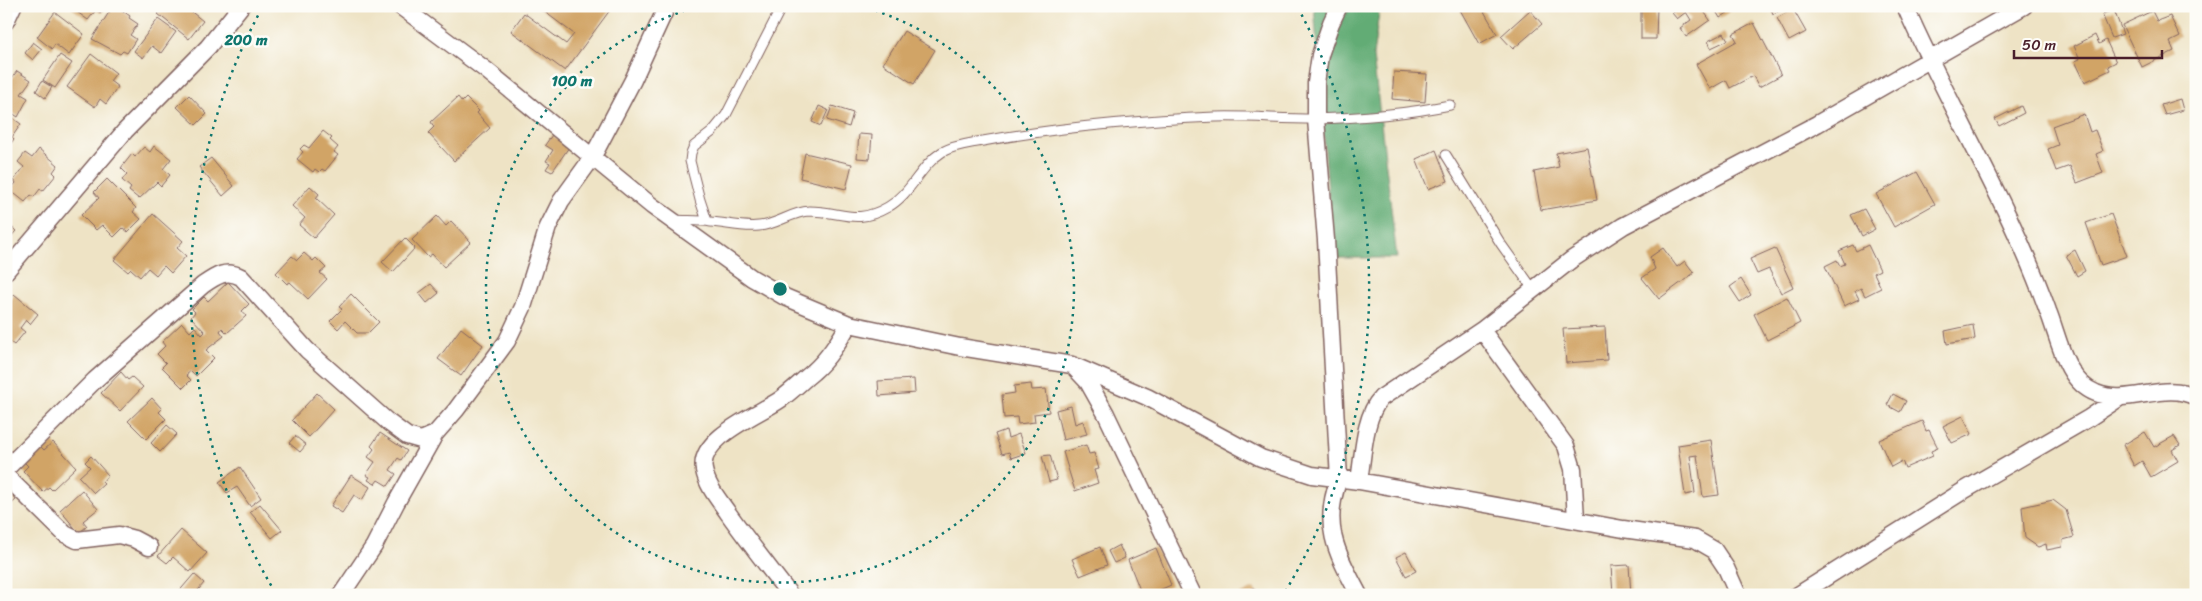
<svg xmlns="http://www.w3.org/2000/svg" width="2202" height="601" viewBox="0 0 2202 601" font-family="Sriracha,sans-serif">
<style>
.forest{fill:#62ac74;stroke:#566650}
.building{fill:#d1a466}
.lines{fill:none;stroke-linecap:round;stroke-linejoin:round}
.lane-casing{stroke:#836461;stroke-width:11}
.street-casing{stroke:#836461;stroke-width:19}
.lane{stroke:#fff;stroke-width:9}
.street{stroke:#fff;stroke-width:16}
.ring{fill:none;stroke:#0f766e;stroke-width:2.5;stroke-dasharray:2.5 5}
.centre{fill:#0f766e;stroke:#fdfcf7;stroke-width:2.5}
.ring-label{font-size:15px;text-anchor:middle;font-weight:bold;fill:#0f766e;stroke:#fdfcf7;stroke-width:5;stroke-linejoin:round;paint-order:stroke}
</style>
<rect width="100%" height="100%" fill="#fdfcf7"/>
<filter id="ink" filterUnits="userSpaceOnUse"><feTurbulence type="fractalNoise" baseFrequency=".02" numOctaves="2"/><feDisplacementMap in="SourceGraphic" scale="10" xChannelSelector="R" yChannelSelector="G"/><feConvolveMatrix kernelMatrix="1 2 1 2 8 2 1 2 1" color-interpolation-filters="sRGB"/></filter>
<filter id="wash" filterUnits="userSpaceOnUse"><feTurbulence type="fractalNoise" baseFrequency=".0096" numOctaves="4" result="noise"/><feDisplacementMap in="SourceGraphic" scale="20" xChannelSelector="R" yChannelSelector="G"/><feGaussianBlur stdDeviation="1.12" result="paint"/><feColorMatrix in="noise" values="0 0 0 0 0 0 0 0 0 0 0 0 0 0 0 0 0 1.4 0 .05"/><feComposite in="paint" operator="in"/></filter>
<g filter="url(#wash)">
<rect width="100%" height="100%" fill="#eee3c5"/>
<path class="forest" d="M1314 6H1380L1373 56 1397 258H1333Z"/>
<g id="blocks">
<path class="building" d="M69 6H106L101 13 96 10 88 20Z
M113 6H116L130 16 129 18 138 24 130 35 136 39 127 53 123 51 120 54 92 39Z
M164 6H184L203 21 189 39 158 14Z
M537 6H589L592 8 594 6H613L565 71 511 31 524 13 566 44 574 34Z
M1458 6H1481L1497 34 1479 44Z
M1682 6H1700L1710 20 1686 37 1680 28 1691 20 1686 12 1677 19 1672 13Z
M1713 6H1730L1732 10 1720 18Z
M1770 6H1791L1773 14Z
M1641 7H1657L1656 39H1641Z
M1793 9 1806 32 1789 41 1777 18Z
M1530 10 1542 24 1513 49 1501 36Z
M2114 10 2123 34 2112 38 2102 14Z
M2152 11 2157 21 2170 16 2180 37 2170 42 2174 51 2142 67 2122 25Z
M55 12 84 34 69 55 55 44 52 49 37 37Z
M158 19 176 32 161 53 152 46 143 58 134 51Z
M1754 23 1781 75 1759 87 1753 76 1730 88 1726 80 1710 89 1696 64 1737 41 1733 34Z
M904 31 935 50 914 84 883 64Z
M1724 33 1728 40 1711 48 1708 41Z
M2095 35 2099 44 2106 40 2116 62 2108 66 2110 70 2085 82 2075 61 2080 59 2074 46Z
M33 42 42 49 33 60 25 53Z
M91 54 116 73 110 81 118 87 106 104 100 99 95 107 67 87Z
M60 55 72 63 55 88 43 80Z
M17 71 31 80 21 94 28 98 18 117 6 109V86Z
M1394 72 1427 74 1425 102 1392 99Z
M42 81 52 87 45 98 36 91Z
M189 95 207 114 196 125 177 107Z
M458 97 462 102 466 98 479 111 477 113 490 128 454 161 428 133 434 127 431 122Z
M2180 99 2183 110 2165 115 2161 105Z
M819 106 828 110 821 126 812 122Z
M832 106 853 113 849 127 827 120Z
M2021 106 2024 113 1999 126 1995 119Z
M2084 114 2090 132 2095 130 2103 151 2096 154 2103 173 2077 183 2070 166 2056 171 2048 149 2058 145 2052 126Z
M10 116 21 124 12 137 14 139 6 150V119Z
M323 131 332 138 330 140 338 147 334 152 338 155 325 171 322 169 319 172 315 169 313 172 297 159 303 152 300 149 304 145 309 148Z
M859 134 872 135 870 159 857 158Z
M552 135 569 147 552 172 546 169 550 163 546 161 553 150 545 145Z
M154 146 171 159 163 169 170 175 161 186 157 182 139 199 129 191 131 188 122 180 127 174 121 168 132 154 135 157 144 147 150 152Z
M1587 147 1597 200 1541 210 1534 172 1559 167 1556 153Z
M39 149 58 165 53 172 56 175 43 191 40 189 34 197 31 195 25 202 10 190 16 183 14 180 24 167 18 162 25 153 32 158Z
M1436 150 1448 181 1428 189 1416 159Z
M805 153 852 164 846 189 800 178Z
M211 158 234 186 223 196 199 167Z
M1917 172 1935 204 1894 227 1876 194Z
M107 179 136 208 133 212 141 219 128 232 123 228 114 237 102 225 96 230 81 215 99 198 94 192Z
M310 186 319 194 316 198 334 215 314 238 299 225 305 218 292 206Z
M1864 209 1875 229 1862 236 1851 215Z
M153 214 183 241 177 248 186 256 171 273 164 266 156 275 148 268 140 277 131 269 128 272 114 260Z
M2111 214 2127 256 2101 265 2086 223Z
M437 216 446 226 451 221 471 242 444 267 432 254 428 257 412 240Z
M6 222 16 231 7 241 6 239Z
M405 238 415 248 393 272 382 262Z
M1853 245 1856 251 1868 245 1880 270 1874 273 1881 288 1865 296 1861 288 1855 291 1859 299 1844 306 1825 266 1837 260 1840 266 1845 264 1839 251Z
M1663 248 1677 267 1685 261 1694 273 1659 299 1642 278 1655 269 1650 257Z
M1775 248 1793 287 1781 293 1769 269 1757 274 1750 259Z
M2075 250 2085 271 2077 276 2066 255Z
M304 253 313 261 316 258 326 268 320 273 327 279 308 299 290 282 287 284 276 273 292 256 297 260Z
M1741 279 1751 295 1740 302 1730 287Z
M228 282 249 304 242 311 246 316 227 333 222 328 220 331 224 336 206 350 214 358 196 376 191 371 186 375 191 380 183 388 162 367 166 363 157 354 165 346 162 342 182 323 190 332 195 327 202 335 205 332 191 317 195 312 192 309 204 297 208 301Z
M431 284 439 293 427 303 419 293Z
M14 294 38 314 30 324 26 320 20 328 25 332 14 345 6 339V301L8 302Z
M351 294 379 322 368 333H357L345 321 338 329 330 321 342 309 339 307Z
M1787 297 1800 323 1767 340 1754 314Z
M1973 325 1975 339 1947 344 1945 331Z
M1605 327 1607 360 1566 363 1563 329Z
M461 328 483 345 461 376 438 359Z
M121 372 128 380 132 377 143 387 120 411 101 393Z
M914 379 915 393 879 396 878 381Z
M1031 384 1032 390 1046 389 1049 412 1034 414 1035 422 1018 424 1017 417 1004 418 1002 395 1015 393 1014 386Z
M317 393 334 409 309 437 292 420Z
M1893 394 1906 401 1900 412 1887 405Z
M152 398 162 409 159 412 166 419 146 439 128 421Z
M1071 406 1075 424 1083 421 1087 434 1063 440 1056 410Z
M1963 416 1972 434 1952 443 1943 426Z
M1922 421 1926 431 1929 430 1938 448 1931 451 1933 456 1905 468 1902 461 1891 467 1879 440Z
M167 425 177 434 160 452 151 443Z
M1006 430 1008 438 1019 434 1026 453 1011 458 1009 452 1002 454 995 434Z
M2145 432 2154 447 2174 436 2180 445 2172 450 2178 461 2151 477 2142 461 2134 466 2123 445Z
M380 433 407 451 401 460 398 458 390 470 396 474 388 486 378 480 375 484 368 480 370 477 366 475 375 462 368 457 374 449 371 446Z
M295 436 306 445 300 452 289 443Z
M1711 440 1719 495 1703 497 1697 455 1690 456 1695 493 1685 495 1678 445Z
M53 442 76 467 52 490 49 487 43 492 23 471 28 466 23 461 39 445 44 450Z
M1086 445 1089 454 1094 453 1099 469 1094 470 1098 483 1075 491 1063 452Z
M1050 455 1057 480 1049 482 1042 456Z
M91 456 108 475 102 482 104 484 94 493 79 477 90 467 85 462Z
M240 467 261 498 250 506 237 487 227 493 219 482Z
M351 475 370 487 362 500 354 495 342 513 331 506Z
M6 488 16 500 6 508Z
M82 490 98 509 83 521 87 526 79 533 60 510Z
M2053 500 2066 510 2074 537 2063 540 2062 547 2047 550 2046 544 2038 547 2025 538 2022 507Z
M260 504 282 530 272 538 250 512Z
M181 530 207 553 190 572 173 557 167 563 158 556Z
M1119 545 1125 558 1114 563 1108 551Z
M1100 547 1107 565 1080 576 1072 559Z
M1156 548 1171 585 1148 595H1142L1128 560Z
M1406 552 1416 571 1406 576 1396 557Z
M1629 565 1631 595H1613L1611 566Z
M194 574 204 583 194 595H176Z
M1254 588 1258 595H1239Z"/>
</g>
</g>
<g filter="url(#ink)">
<use href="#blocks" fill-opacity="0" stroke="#836461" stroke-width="1"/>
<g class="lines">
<g class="lane-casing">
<path id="lane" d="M1446 155 1501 244 1533 289
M674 220C686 221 699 220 711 222 726 223 743 228 759 226 777 225 791 212 809 211 842 211 855 226 888 207 911 194 920 166 942 152 952 146 966 144 977 142 1055 128 1136 120 1215 117 1248 116 1280 119 1313 119 1359 118 1405 114 1450 105
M707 221 700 200 690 161 691 153 694 146 712 132 726 115 782 6"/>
</g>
<g class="street-casing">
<path id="street" d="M400 6 486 70 652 206 752 278 785 297 849 324 960 347 1072 365 1088 382 1106 414 1193 595
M1339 6 1331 23 1320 55 1316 83V119L1326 240 1339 479C1321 526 1337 553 1359 595
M1905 6C1950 109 2010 205 2048 311 2059 338 2065 381 2096 393 2129 407 2164 380 2196 397
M6 21 13 6
M6 271 125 131 208 47 241 6
M1482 330 1566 446 1573 469 1576 519
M1077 367 1147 397 1261 458 1312 475 1359 481 1623 529 1695 539 1714 550 1726 568 1738 595
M6 469 95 380 203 285C216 276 226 269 241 277L307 350 388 422 407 436 421 440 435 434 456 410 507 341 523 307 548 227 561 201 592 158 633 80 667 6
M6 476 65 534 77 540 119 535 134 539 149 547
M1359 481C1363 457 1364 416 1381 398L1482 330 1571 260 1623 226 1817 124 2024 6
M341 595 374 546 396 503 435 434
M790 595C769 568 748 541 728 513 719 500 707 486 704 470 697 438 760 414 781 399 792 391 802 381 813 372 828 359 839 341 849 324
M1798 595 1963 491 2089 418 2119 398"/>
</g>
<use href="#lane" class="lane"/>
<use href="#street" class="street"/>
</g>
</g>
<g class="ring">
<path d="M861 6A294 294 0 1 1 699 6"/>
<path d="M275 592A589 589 0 0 1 262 8M1298 8A589 589 0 0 1 1285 592"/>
</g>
<circle cx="780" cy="289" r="8" class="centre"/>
<g class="ring-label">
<text x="246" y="45">200 m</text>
<text x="572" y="86">100 m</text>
</g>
<rect width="2202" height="601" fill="none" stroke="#fdfcf7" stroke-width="25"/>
<path d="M2014 50v8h148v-8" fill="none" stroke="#4a1f2b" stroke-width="2.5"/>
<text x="2022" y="50" font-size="15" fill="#4a1f2b" stroke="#fdfcf7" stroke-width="4" paint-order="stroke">50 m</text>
</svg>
